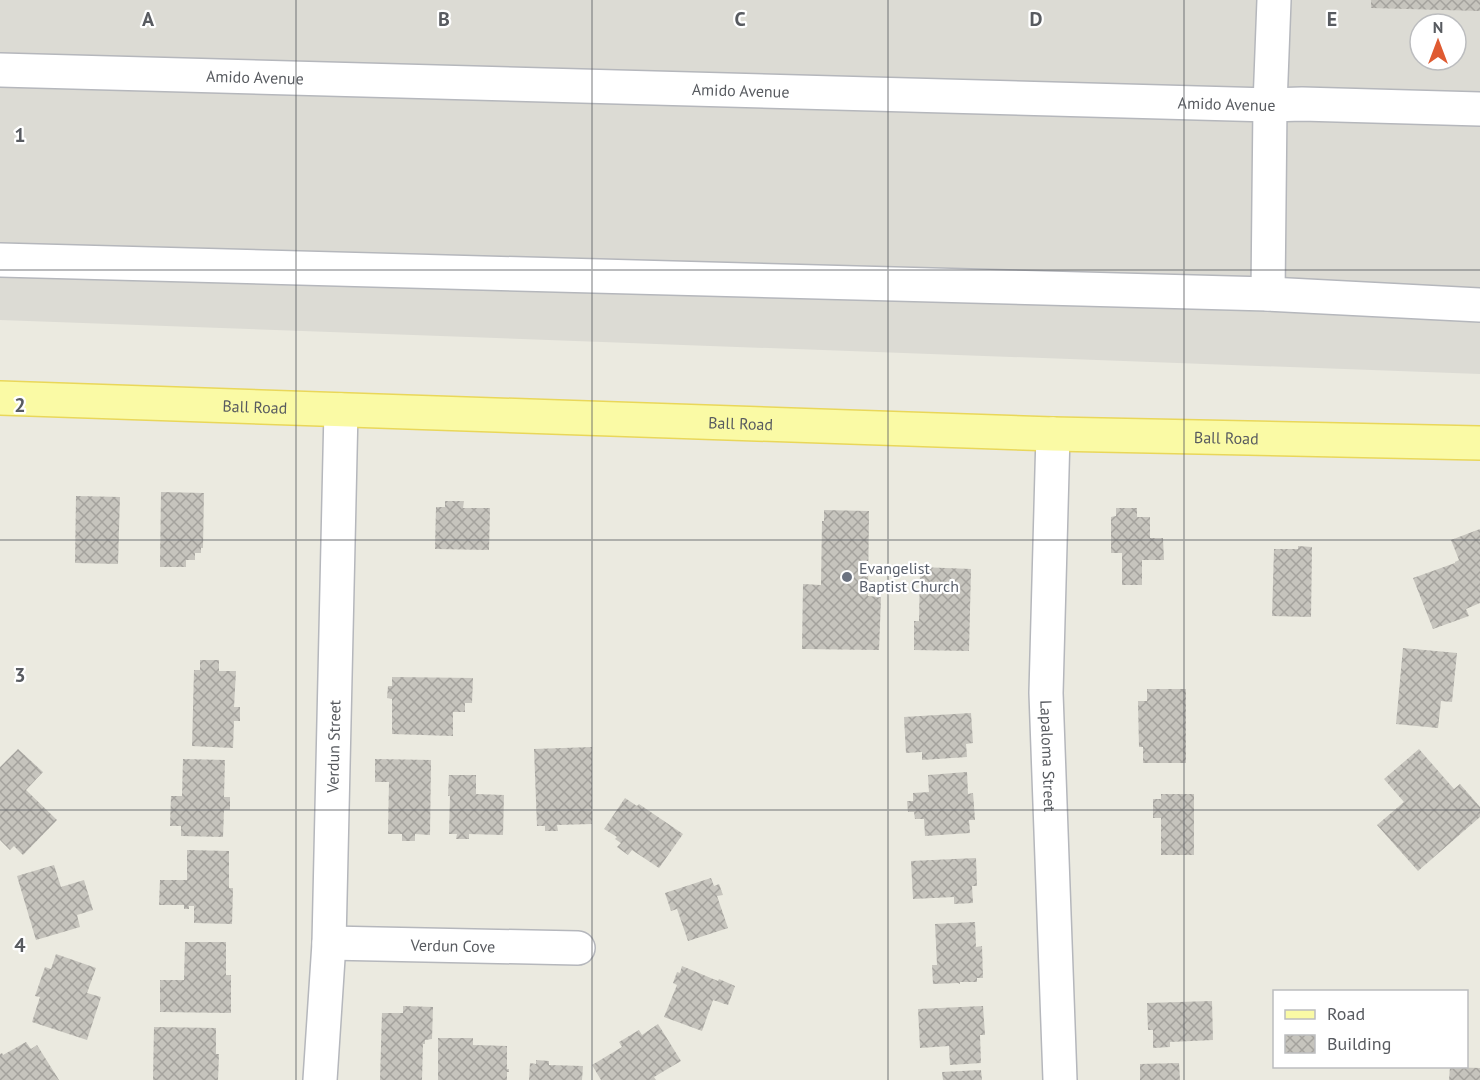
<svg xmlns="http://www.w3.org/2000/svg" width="1480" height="1080" viewBox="0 0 1480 1080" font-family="'PT Sans',sans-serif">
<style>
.industrial{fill:#dcdbd4;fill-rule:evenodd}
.building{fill:url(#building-cross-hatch)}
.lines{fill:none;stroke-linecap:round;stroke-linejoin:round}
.minor-casing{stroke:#b5b7bc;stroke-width:36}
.major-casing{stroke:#e9d75a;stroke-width:36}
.minor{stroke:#fff;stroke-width:33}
.major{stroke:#fafaa5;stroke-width:33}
.grid{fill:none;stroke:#585b60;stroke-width:1.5;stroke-opacity:0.55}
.worship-dot{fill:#6b7280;stroke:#fff;stroke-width:2}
.labels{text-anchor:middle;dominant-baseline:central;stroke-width:4.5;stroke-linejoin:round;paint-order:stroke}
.street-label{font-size:16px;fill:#585b60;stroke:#fff}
.worship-label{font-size:16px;fill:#5b616d;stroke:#fff;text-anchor:start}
.grid-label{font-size:20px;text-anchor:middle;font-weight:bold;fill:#585b60;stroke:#fff;stroke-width:4.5;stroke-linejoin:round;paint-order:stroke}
</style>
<defs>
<pattern id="building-cross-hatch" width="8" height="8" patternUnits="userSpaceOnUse" patternTransform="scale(1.5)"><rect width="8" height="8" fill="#c6c4bd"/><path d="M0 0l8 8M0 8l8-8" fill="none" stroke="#a4a29d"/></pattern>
</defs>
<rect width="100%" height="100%" fill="#ebeae0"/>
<path class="industrial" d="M0 0H1480V374L0 320ZM1420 24H1456V60H1420Z"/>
<path class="building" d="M1371 0H1480V11L1371 8Z
M161 492 204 493 203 548H201V553H195V560H186V567H160Z
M76 496 120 497 118 564 75 563Z
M445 501H464L463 508H490L489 550 435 549 436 507H445Z
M1116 508H1137V517H1150V538H1163L1164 560H1142V585H1122V553H1111V517L1116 516Z
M824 510 869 511 868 596 881 597 879 650 802 649 803 584 821 585 822 521H824Z
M1480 529V603L1466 609 1469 616 1433 629 1413 578 1455 563V562L1459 560 1451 540Z
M1298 546 1312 547 1311 617 1272 616 1274 549H1298Z
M920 567 971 569 969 651 914 650V621H919Z
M1403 648 1457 653 1452 702 1441 701 1438 728 1396 724Z
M200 660H219V671H236L234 707H240V721H234L233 748 192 746 194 670H200Z
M392 677 473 678 472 703H465V712H453V736L392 734V699L387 698 388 686H392Z
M1147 689H1186V763H1143V747H1139L1138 701H1147Z
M971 713 973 743 966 744 967 757 922 760V752L906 753 904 717Z
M592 747V824L557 825 558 831H545V826H537L534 749Z
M18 749 43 772 26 790 57 820 23 855 14 846 10 850 0 840V767Z
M1419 749 1454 789 1460 784 1480 807V817L1418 871 1377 825 1404 802 1384 779Z
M183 759 225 760 224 797H230V810H224L223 837 181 836V826H170L171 796H182Z
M375 759 431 760 430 835 415 834V841H402V834H388L389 782H375Z
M967 772 968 794 973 793 975 820H969L970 833 925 836 924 819H915L914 812H908L907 801H913V793L929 792 928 775Z
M449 775H476V794L504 795 503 835 469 834V839H456L457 834H449L450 796H448Z
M1161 794H1194V855H1161V818H1153V799H1161Z
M625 798 637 806 639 804 683 834 659 868 632 850 628 855 617 847 621 843 615 839 617 837 604 829Z
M187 850 229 851V888H233L232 924 194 923V906H189V909H184V905H159L160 880H187Z
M976 858 977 886H972L973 903 954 904V897L913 899 911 861Z
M54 865 61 887 84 880 93 910 77 915 80 927 36 940 17 876Z
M711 878 714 886 719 884 723 895 717 896 728 928 688 941 677 909 671 911 665 893Z
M975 922 976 947 982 946 983 978H977V982H960V984L958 983 933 984 932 965H937L935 924Z
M185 942H226V975H231V1013L160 1012V980H184Z
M56 954 96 968 87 993 101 997 87 1040 32 1022 40 997 35 996 45 967 51 969Z
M682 966 718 981 719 979 735 986 728 1005 713 1000 702 1031 664 1017 677 985 673 983 677 972 680 973Z
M1212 1001 1213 1040 1170 1042V1047L1153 1048V1030H1148L1147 1003Z
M403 1006 433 1007 432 1039 425 1040V1044H423L422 1080H380L382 1013H403Z
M983 1006 985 1035H980L981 1063 950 1065 949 1046 920 1048 918 1009Z
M658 1024 681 1061 654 1077 656 1080H601L592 1065 622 1047 619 1042 639 1030 642 1035Z
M154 1027 216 1028V1054H219L218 1080H153Z
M438 1038H473V1045L507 1046V1069H509V1072H507V1080H438Z
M26 1042 31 1049 37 1045 59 1080H0V1054L2 1053 3 1055Z
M536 1060 549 1061V1065L583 1066 582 1080H529L530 1063 536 1064Z
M1179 1063 1180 1080H1140V1064Z
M1450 1067 1480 1068V1080H1449Z
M981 1070 982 1080H943L942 1072Z"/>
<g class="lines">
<g class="minor-casing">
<g id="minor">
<path id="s1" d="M0 70 1270 105 1302 104 1480 109"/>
<path d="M0 260 1268 294 1480 305"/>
<path d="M1268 294 1270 105 1274 0"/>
<path id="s2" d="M1053 434 1046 693 1060 1080"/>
<path id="s3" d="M329 943 578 948"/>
<path id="s4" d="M320 1080 329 943 341 410"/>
</g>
</g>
<g class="major-casing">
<g id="major">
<path id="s5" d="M0 398 1053 434 1480 443"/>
</g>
</g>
<use href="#minor" class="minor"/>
<use href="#major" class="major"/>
</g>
<path class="grid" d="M296 0V1080M592 0V1080M888 0V1080M1184 0V1080M0 270H1480M0 540H1480M0 810H1480"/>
<circle class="worship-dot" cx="847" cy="577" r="6"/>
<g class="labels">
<g class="street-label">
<text stroke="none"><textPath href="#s1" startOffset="255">Amido Avenue</textPath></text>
<text stroke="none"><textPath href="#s1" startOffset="741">Amido Avenue</textPath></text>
<text stroke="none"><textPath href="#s1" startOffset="1227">Amido Avenue</textPath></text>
<text stroke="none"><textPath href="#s5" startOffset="255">Ball Road</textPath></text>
<text stroke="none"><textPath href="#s5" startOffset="741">Ball Road</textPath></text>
<text stroke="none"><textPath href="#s5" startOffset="1227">Ball Road</textPath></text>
<text stroke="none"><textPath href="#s4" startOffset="334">Verdun Street</textPath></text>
<text stroke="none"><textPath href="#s2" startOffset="322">Lapaloma Street</textPath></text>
<text stroke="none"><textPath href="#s3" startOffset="124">Verdun Cove</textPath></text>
</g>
<g class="worship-label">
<text x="859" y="568">Evangelist<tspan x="859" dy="18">Baptist Church</tspan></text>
</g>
</g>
<g class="grid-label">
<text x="148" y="26">A</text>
<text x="444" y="26">B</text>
<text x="740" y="26">C</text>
<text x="1036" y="26">D</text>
<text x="1332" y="26">E</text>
<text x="20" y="142">1</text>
<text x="20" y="412">2</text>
<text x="20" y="682">3</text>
<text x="20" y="952">4</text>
</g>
<rect x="1273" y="990" width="195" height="78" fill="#ffffff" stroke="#bcbdbf" stroke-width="1.5"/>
<rect x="1285" y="1010" width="30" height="9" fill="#fafaa5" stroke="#bcbdbf" stroke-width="1.5"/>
<text x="1327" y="1020" font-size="18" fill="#585b60">Road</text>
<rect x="1285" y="1035" width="30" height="18" fill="url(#building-cross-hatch)" stroke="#bcbdbf" stroke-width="1.5"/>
<text x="1327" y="1050" font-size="18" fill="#585b60">Building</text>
<g transform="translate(1438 42)"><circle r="28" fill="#ffffff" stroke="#bcbdbf" stroke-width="1.5"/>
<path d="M0-4.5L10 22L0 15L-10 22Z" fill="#df5a31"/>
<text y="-9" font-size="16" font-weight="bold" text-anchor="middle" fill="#585b60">N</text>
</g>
</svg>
